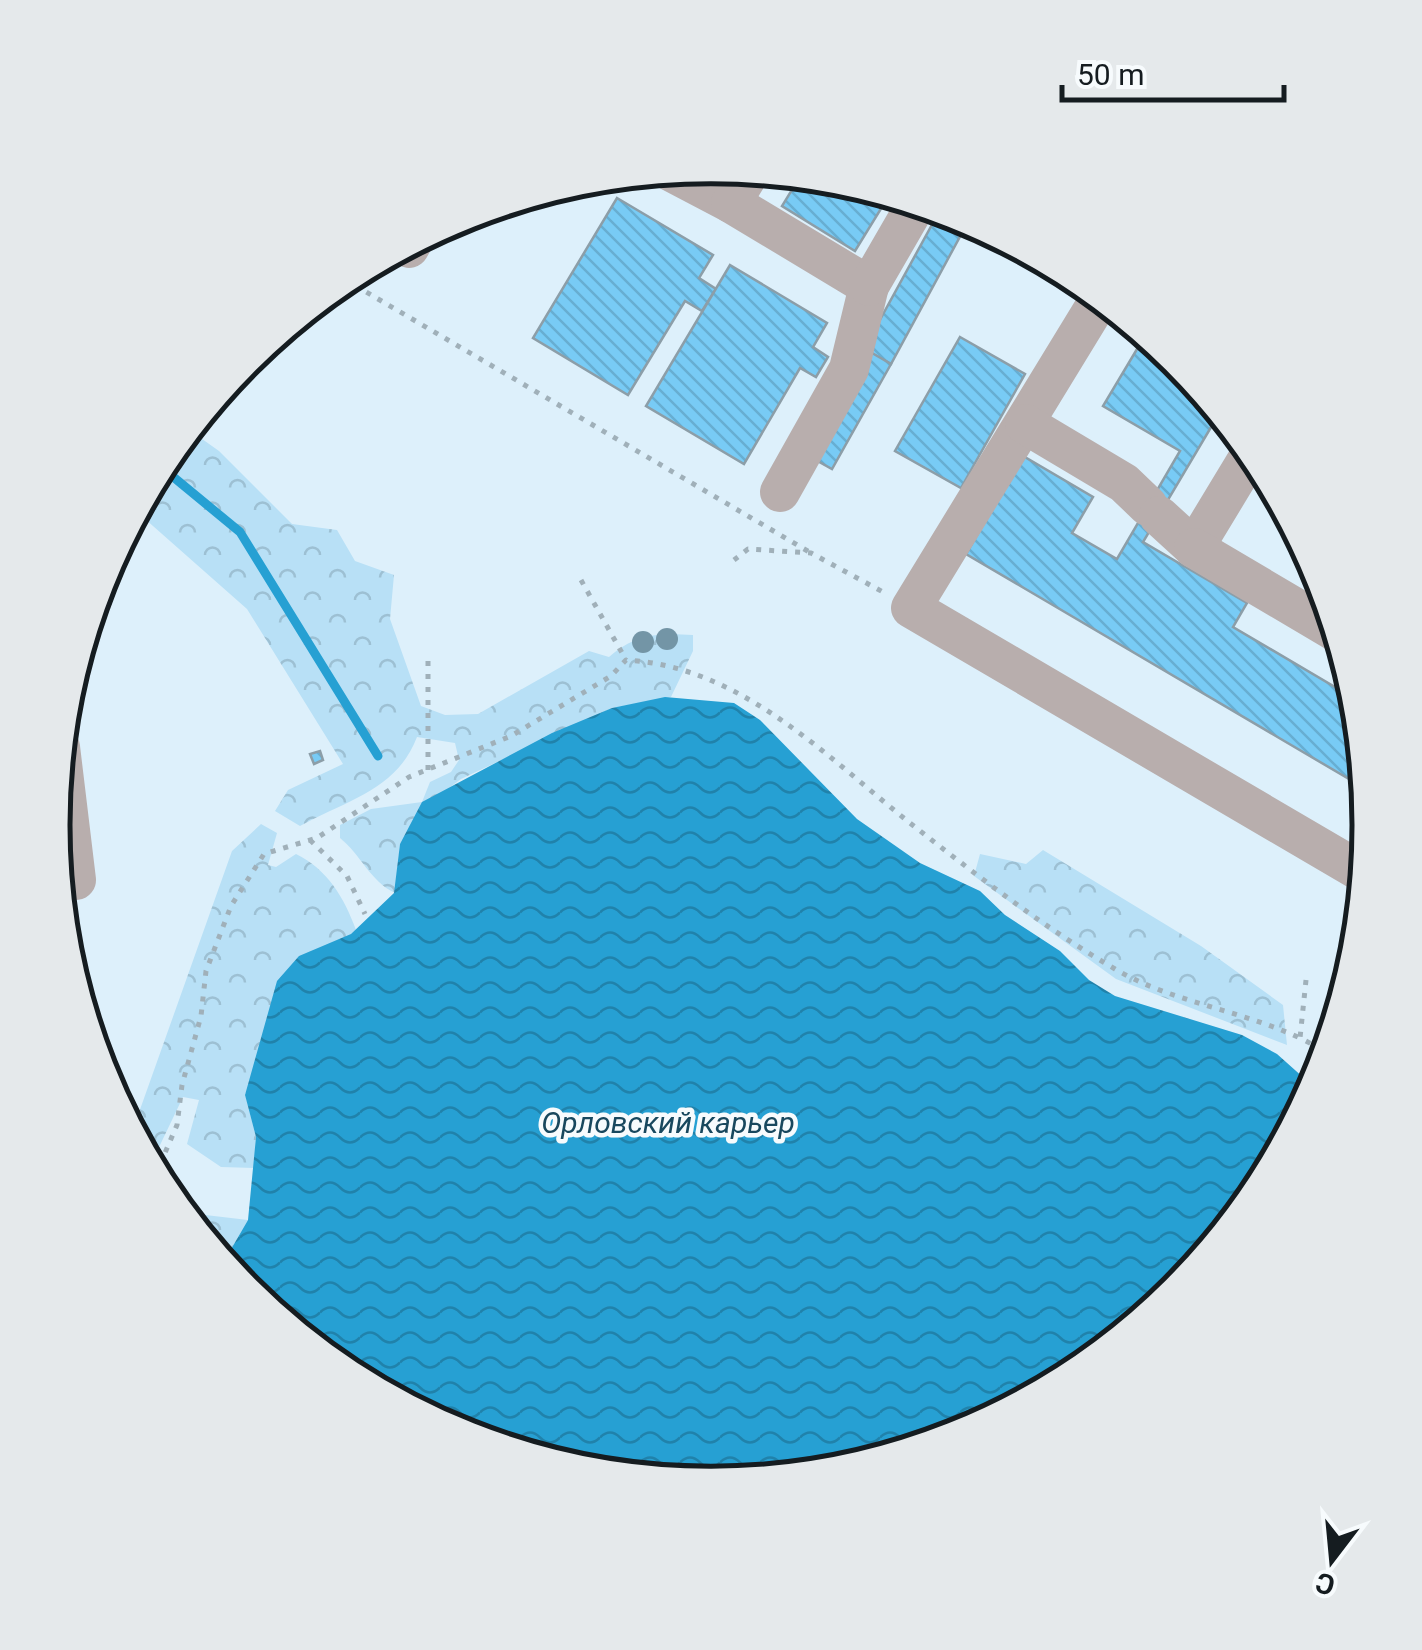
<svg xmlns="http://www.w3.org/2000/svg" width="1422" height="1650" font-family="Roboto,sans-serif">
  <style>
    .forest { fill: url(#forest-crowns) }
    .water { fill: url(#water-waves) }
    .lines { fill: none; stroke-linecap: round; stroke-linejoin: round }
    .stream { stroke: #26a0d3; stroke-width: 9 }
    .building { fill: url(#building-back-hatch); stroke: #8c9ea8; stroke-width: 2.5 }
    .path { stroke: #a0b0b9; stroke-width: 5; stroke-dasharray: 5 8; stroke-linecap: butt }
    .minor { stroke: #b8aead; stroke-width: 40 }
    .tree { fill: #7395a6 }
    .labels { text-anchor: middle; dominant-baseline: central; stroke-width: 9; stroke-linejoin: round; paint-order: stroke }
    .water-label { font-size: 30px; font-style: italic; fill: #19485e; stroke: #f7fbfd }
    .rim { fill: none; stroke: #151c20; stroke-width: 5 }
  </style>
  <defs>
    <pattern id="forest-crowns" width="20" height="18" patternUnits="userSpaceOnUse" patternTransform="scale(2.5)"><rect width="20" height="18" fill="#b8e0f6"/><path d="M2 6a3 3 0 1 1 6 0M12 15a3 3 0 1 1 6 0" fill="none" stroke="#9dc0d3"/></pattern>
    <pattern id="water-waves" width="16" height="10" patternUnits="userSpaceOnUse" patternTransform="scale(2.5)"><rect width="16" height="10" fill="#26a0d3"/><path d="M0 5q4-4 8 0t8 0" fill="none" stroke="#2082ab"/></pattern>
    <pattern id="building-back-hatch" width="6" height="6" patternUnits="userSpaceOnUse" patternTransform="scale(2.5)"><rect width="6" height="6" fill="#78cbf5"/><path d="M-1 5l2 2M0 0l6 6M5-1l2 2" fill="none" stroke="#67aed2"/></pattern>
  </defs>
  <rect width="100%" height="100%" fill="#ddf0fb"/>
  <g class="forest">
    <path d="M188 429 219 451 292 524 337 530 355 561 394 575 390 619 421 706 445 715 478 714 589 651 609 657C636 633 659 633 693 635V651L671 697 612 708 461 779 438 796 400 844 395 893C370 881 361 855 340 838V825L371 809 422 802 430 782 451 772 459 760 455 743 417 737C397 790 347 800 300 826L275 811 288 790 343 764 247 609 136 511 164 459Z"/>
    <path d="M261 824 277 833 268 865 276 867 296 854C327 869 344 897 356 930L245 1094 256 1137 254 1168 221 1167 187 1144 199 1100 183 1097 150 1166 132 1132 232 851Z"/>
    <path d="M1043 850 1201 946 1283 1005 1287 1045 1116 979 974 876 980 854 1026 864Z"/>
    <path d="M197 1214 248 1220 223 1263 183 1215Z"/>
  </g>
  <path class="water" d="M665 697 734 703 760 720 857 819 920 863 980 891 1005 915 1060 951 1089 980 1115 996 1242 1035 1277 1054 1314 1087C1295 1122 1279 1162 1257 1193 1208 1261 1146 1328 1075 1374 870 1505 615 1517 400 1402 334 1367 270 1321 223 1263L248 1220 256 1137 245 1095 277 981 299 956 351 934 394 893 400 844 422 802 552 733 612 708Z"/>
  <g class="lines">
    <path class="stream" d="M160 466 240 532 378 756"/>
  </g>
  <g class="building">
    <path d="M801 175 840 179 890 194 855 251 782 206Z"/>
    <path d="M617 198 713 255 699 278 716 289 702 311 685 301 628 395 533 338Z"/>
    <path d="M940 210 969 220 891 364 864 349Z"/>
    <path d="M730 265 827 323 813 347 828 357 816 377 800 368 744 464 646 406Z"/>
    <path d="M1146 334 1177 360 1220 412 1143 542 1247 603 1233 627 1357 700 1366 789 966 554 1023 456 1093 497 1072 533 1117 559 1180 451 1103 406Z"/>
    <path d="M960 337 1025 374 961 488 895 451Z"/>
    <path d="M872 353 891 364 832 469 814 459Z"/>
    <path d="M320 751 323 760 314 764 310 754Z"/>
  </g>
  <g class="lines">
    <g class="path">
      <path d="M344 279 811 553"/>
      <path d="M734 560 748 549 811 553 883 592"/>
      <path d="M581 580 626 660"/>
      <path d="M428 770V658"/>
      <path d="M310 840 347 876 365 914"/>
      <path d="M1306 980 1300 1038 1327 1052"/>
      <path d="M155 1176 177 1125 182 1085 201 1016 206 971 231 906 264 854 317 838 409 777 511 736 611 676 626 660C740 666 826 756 910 823 975 874 1043 927 1115 969 1171 1002 1240 1010 1300 1038"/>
    </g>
    <g class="minor">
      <path d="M670 171 731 203 751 170"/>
      <path d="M731 203 869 286 849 369 780 492"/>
      <path d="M409 248 413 241"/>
      <path d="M869 286 917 203"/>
      <path d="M1101 297 911 608 1365 874"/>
      <path d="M1025 424 1124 483 1148 506"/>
      <path d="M1159 516 1194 548 1252 452"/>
      <path d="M1194 548 1338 633"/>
      <path d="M60 747 76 880"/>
    </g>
  </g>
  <g class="tree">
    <circle cx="667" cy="639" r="11"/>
    <circle cx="643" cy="642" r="11"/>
  </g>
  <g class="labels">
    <g class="water-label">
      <text x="668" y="1122">Орловский карьер</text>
    </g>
  </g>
  <path d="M0 0H1422V1650H0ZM70 825a641 641 0 1 1 1282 0a641 641 0 1 1-1282 0Z" fill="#e5e9eb" fill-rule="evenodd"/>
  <path class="rim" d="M70 825a641 641 0 1 1 1282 0a641 641 0 1 1-1282 0Z"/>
  <g transform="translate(1332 1560) rotate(196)" stroke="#f7fbfd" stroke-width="8" paint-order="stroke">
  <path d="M0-8L18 38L0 25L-18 38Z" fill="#151c20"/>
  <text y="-15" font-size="28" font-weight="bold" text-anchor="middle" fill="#151c20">С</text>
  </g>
  <path d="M1062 85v15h222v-15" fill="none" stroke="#151c20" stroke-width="5"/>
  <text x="1077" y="85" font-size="30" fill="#151c20" stroke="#f7fbfd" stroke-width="8" paint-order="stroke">50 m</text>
</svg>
